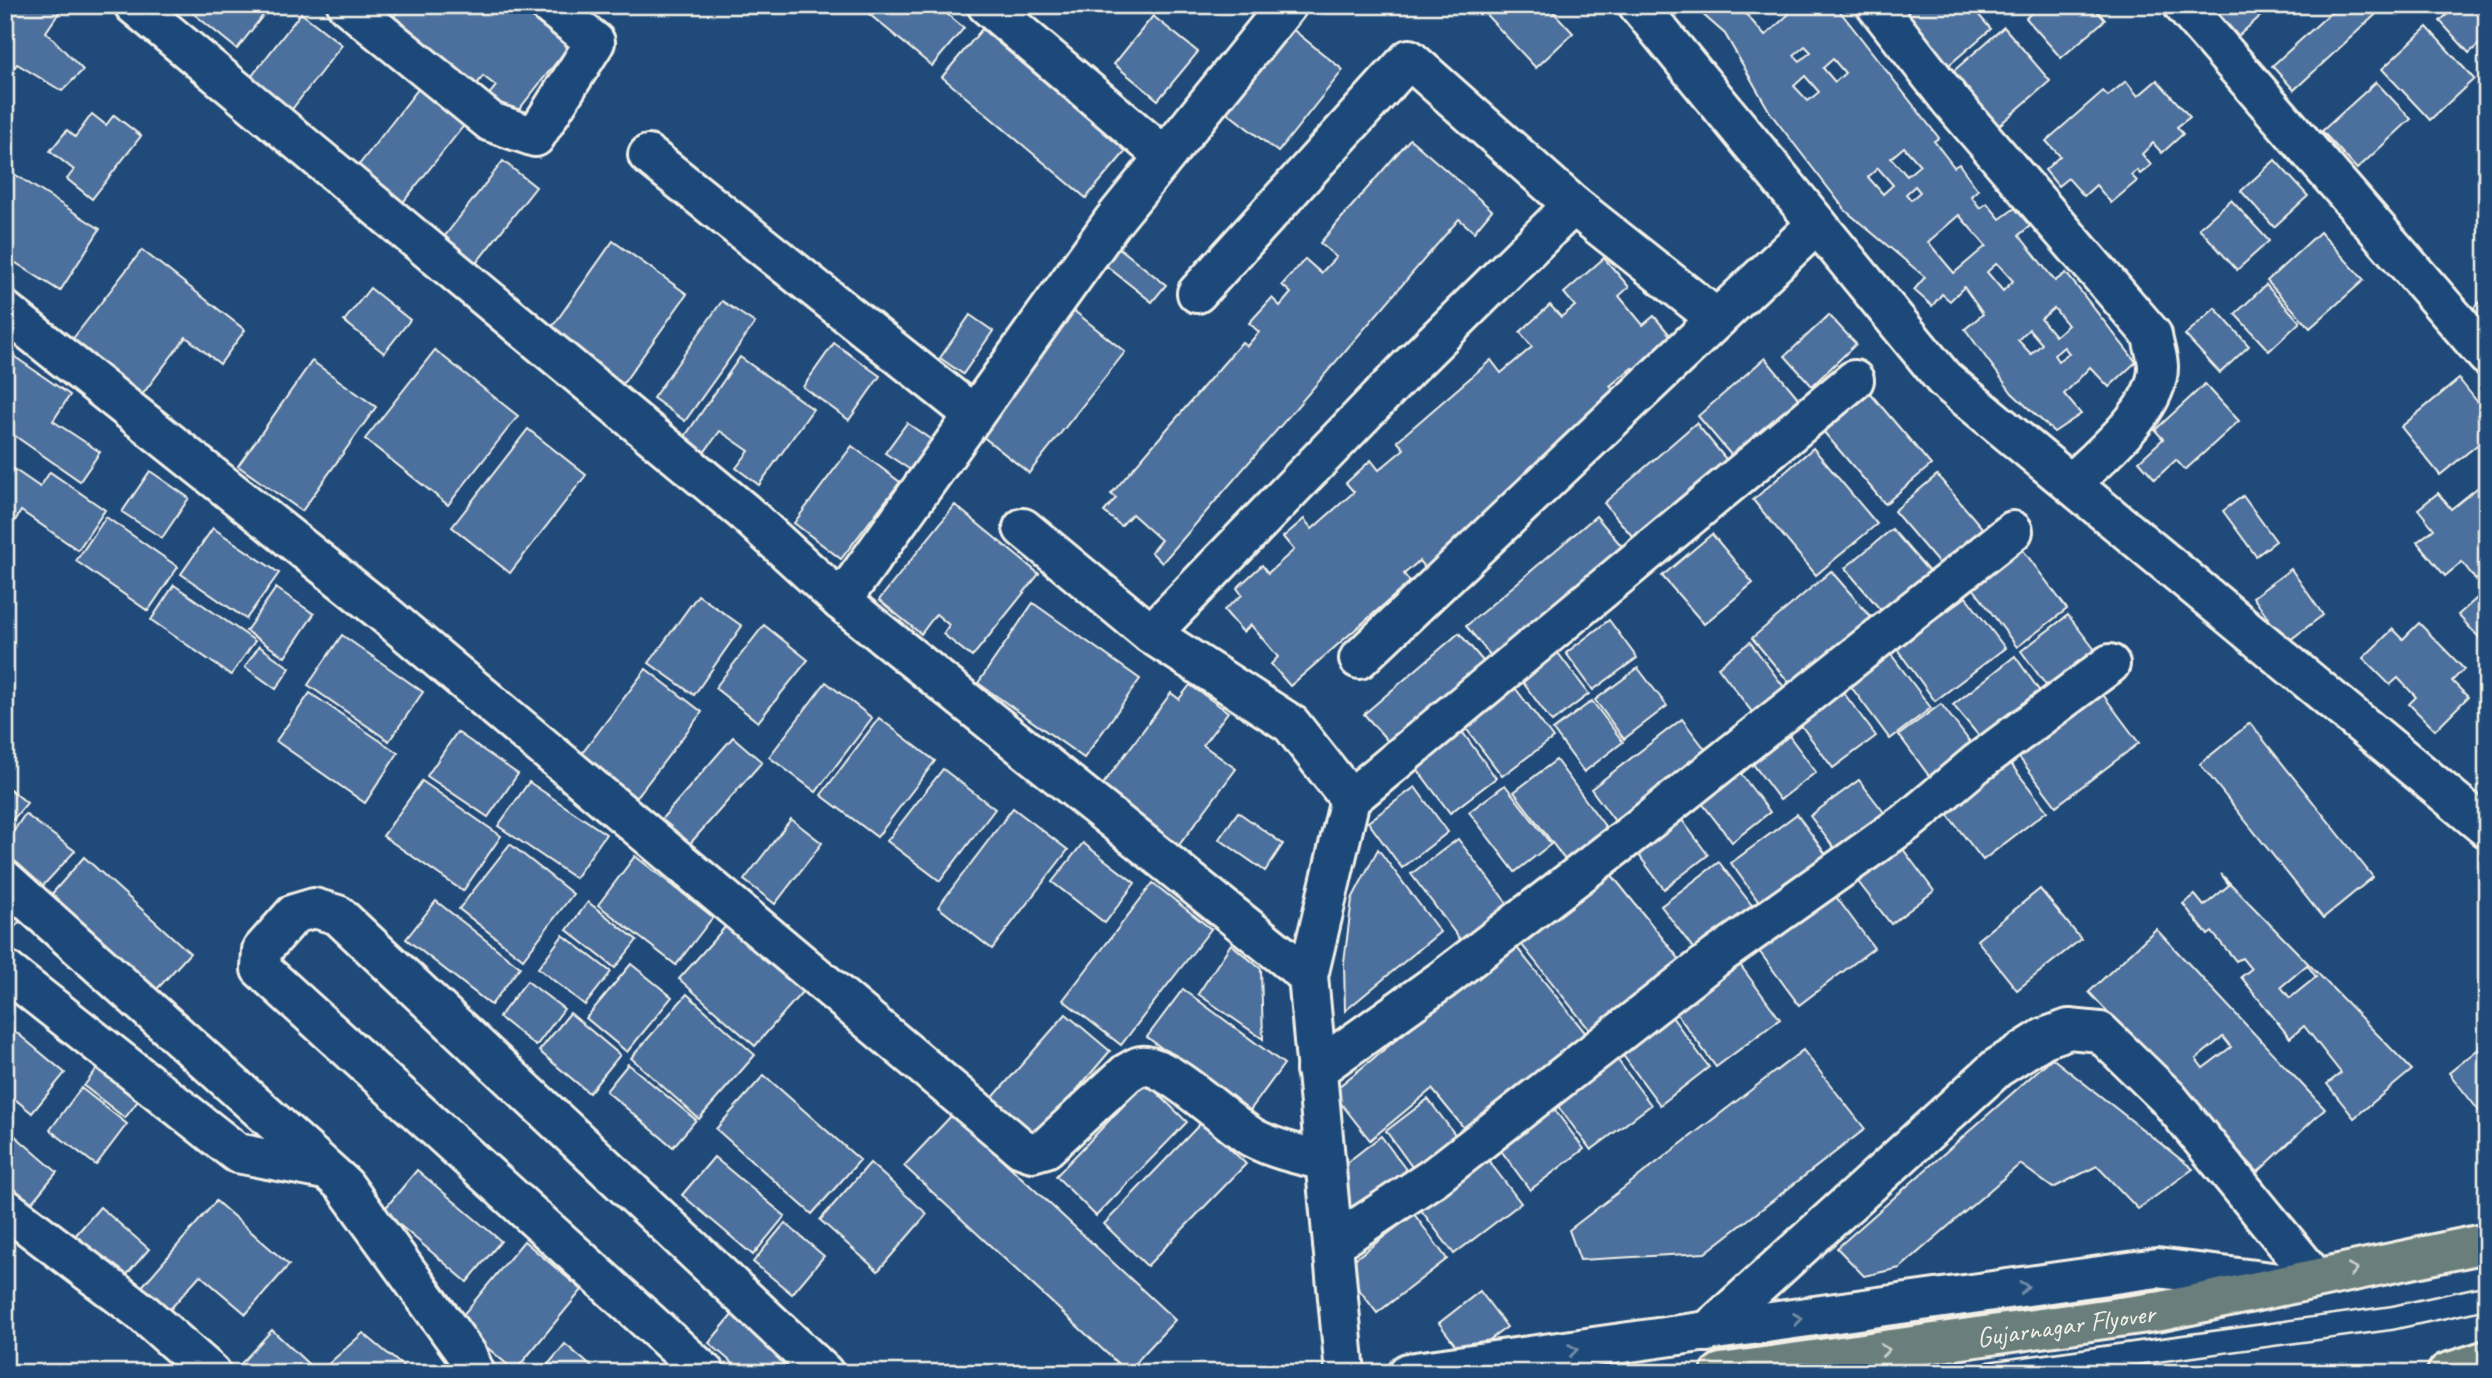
<svg xmlns="http://www.w3.org/2000/svg" width="2492" height="1378" font-family="Caveat,sans-serif">
  <style>
    .building { fill: #4b6f9e; stroke: #f4f1e8; stroke-width: 2; fill-rule: evenodd }
    .lines { fill: none; stroke-linecap: round; stroke-linejoin: round }
    .lane-casing { stroke: #f4f1e8; stroke-width: 26 }
    .street-casing { stroke: #f4f1e8; stroke-width: 44 }
    .secondary-casing { stroke: #f4f1e8; stroke-width: 44 }
    .primary-casing { stroke: #f4f1e8; stroke-width: 44 }
    .lane { stroke: #1f4a7a; stroke-width: 21 }
    .street { stroke: #1f4a7a; stroke-width: 38 }
    .secondary { stroke: #1f4a7a; stroke-width: 38 }
    .primary { stroke: #6b7f7c; stroke-width: 38 }
    .oneway { stroke: #cbcfc8 }
    .oneway2 { stroke: #748da6 }
    .labels { text-anchor: middle; dominant-baseline: central; stroke-width: 7; stroke-linejoin: round; paint-order: stroke }
    .street-label { font-size: 28px; fill: #f4f1e8; stroke: #1f4a7a }
  </style>
  <rect width="100%" height="100%" fill="#1f4a7a"/>
  <filter id="ink" filterUnits="userSpaceOnUse"><feTurbulence type="fractalNoise" baseFrequency=".0143" numOctaves="2"/><feDisplacementMap in="SourceGraphic" scale="14" xChannelSelector="R" yChannelSelector="G"/><feConvolveMatrix kernelMatrix="1 2 1 2 8 2 1 2 1" color-interpolation-filters="sRGB"/></filter>
  <g filter="url(#ink)">
    <g class="building">
      <path d="M5 5H64L46 32 83 70 62 91 17 64 5 78Z"/>
      <path d="M183 5H271L237 49Z"/>
      <path d="M399 5H538L577 36 513 117 487 97 496 86 483 76 475 87 391 20 401 7Z"/>
      <path d="M858 5H936L964 28 932 66Z"/>
      <path d="M1477 5H1547L1573 33 1536 68Z"/>
      <path d="M1692 5H1756L1746 14 1765 36 1789 14 1782 5H1835L1939 138 1934 141 1954 167 1959 164 1978 190 1971 196 1980 208 1987 203 2000 219 2015 208 2030 226 2019 235 2055 281 2066 273 2136 362 2109 387 2090 367 2064 394 2081 414 2054 432 2012 393 1965 329 1983 314 1964 287 1950 301 1942 294 1932 306 1914 290 1925 277 1846 211 1771 114 1725 34ZM1805 46 1811 52 1800 61 1794 55ZM1833 59 1845 73 1835 82 1823 68ZM1805 76 1819 92 1808 101 1794 86ZM1904 147 1920 165 1907 176 1891 158ZM1878 168 1893 185 1883 194 1868 177ZM1915 186 1920 192 1911 200 1906 194ZM1959 215 1986 246 1954 273 1928 242ZM1997 263 2013 281 2003 291 1987 272ZM2054 308 2068 325 2055 336 2041 319ZM2029 329 2042 344 2031 354 2018 340ZM2064 347 2069 353 2058 361 2054 355Z"/>
      <path d="M1915 5H1970L1991 29 1949 65 1905 14Z"/>
      <path d="M2040 5H2092L2105 20 2061 58 2026 18Z"/>
      <path d="M2211 5H2273L2238 36Z"/>
      <path d="M2339 5H2386L2294 90 2272 66Z"/>
      <path d="M2457 5H2487V37L2469 53 2440 21Z"/>
      <path d="M301 13 342 45 282 122 241 90Z"/>
      <path d="M1153 16 1198 52 1158 100 1114 64Z"/>
      <path d="M1286 24 1343 70 1278 152 1220 107Z"/>
      <path d="M2004 27 2050 81 1997 127 1950 74Z"/>
      <path d="M2427 27 2474 79 2430 120 2382 69Z"/>
      <path d="M982 29 1126 151 1086 198 942 77Z"/>
      <path d="M2157 80 2190 117 2177 127 2183 134 2162 153 2153 143 2142 154 2151 165 2140 174 2137 170 2131 175 2137 181 2111 203 2096 185 2084 196 2068 178 2058 186 2045 170 2060 156 2046 141 2103 91 2108 96 2126 81 2138 96Z"/>
      <path d="M2376 82 2411 119 2357 169 2322 131Z"/>
      <path d="M419 88 465 124 400 206 355 170Z"/>
      <path d="M92 114 106 125 114 115 141 136 92 199 67 179 74 170 50 151 67 130 75 137Z"/>
      <path d="M1410 139 1492 210 1474 232 1459 219 1162 563 1151 552 1161 540 1132 514 1121 526 1104 512 1116 498 1111 494 1242 342 1247 346 1259 332 1249 323 1272 298 1280 306 1291 293 1282 285 1305 259 1321 273 1336 257 1320 243Z"/>
      <path d="M2275 160 2308 196 2274 227 2241 191Z"/>
      <path d="M503 161 536 187 466 276 434 250Z"/>
      <path d="M5 168 100 229 60 291 5 256Z"/>
      <path d="M2231 200 2269 241 2237 270 2199 228Z"/>
      <path d="M2320 232 2364 280 2310 328 2267 281Z"/>
      <path d="M1108 239 1166 285 1152 302 1095 257Z"/>
      <path d="M613 241 687 294 617 392 543 340Z"/>
      <path d="M142 250 245 330 220 364 186 337 138 400 68 345Z"/>
      <path d="M1604 258 1629 287 1619 296 1643 325 1654 316 1681 348 1643 381 1632 368 1610 386 1621 400 1426 569 1419 561 1404 574 1410 582 1290 686 1271 664 1278 657 1251 625 1243 632 1224 610 1242 595 1237 588 1262 565 1268 573 1294 550 1283 537 1304 519 1312 529 1354 492 1346 483 1371 460 1379 470 1404 449 1397 441 1491 360 1501 373 1532 347 1520 332 1550 305 1561 317 1575 306 1564 293Z"/>
      <path d="M2266 285 2300 322 2269 351 2235 314Z"/>
      <path d="M370 288 410 320 384 353 344 321Z"/>
      <path d="M2487 296V328L2471 310Z"/>
      <path d="M722 301 755 323 685 421 653 398Z"/>
      <path d="M2215 308 2249 346 2220 373 2185 335Z"/>
      <path d="M1073 310 1125 352 1029 473 982 436 1007 404 995 394 1039 354Z"/>
      <path d="M970 315 993 331 963 374 940 358Z"/>
      <path d="M1829 315 1856 344 1812 386 1785 356Z"/>
      <path d="M834 343 880 376 849 420 803 387Z"/>
      <path d="M5 350 70 395 53 421 100 452 80 481 5 429Z"/>
      <path d="M435 350 518 416 448 505 365 439Z"/>
      <path d="M740 357 813 409 759 485 736 468 749 451 720 431 703 454 683 439Z"/>
      <path d="M1765 358 1804 405 1737 462 1698 416Z"/>
      <path d="M312 361 376 407 302 511 238 466Z"/>
      <path d="M2459 379 2487 414V437L2440 475 2401 427Z"/>
      <path d="M2205 384 2239 421 2185 470 2176 460 2155 479 2139 461 2163 439 2155 430Z"/>
      <path d="M1869 392 1931 465 1885 504 1823 431Z"/>
      <path d="M907 423 933 441 912 471 885 453Z"/>
      <path d="M1696 423 1730 464 1638 543 1604 503Z"/>
      <path d="M528 429 586 475 510 573 452 527Z"/>
      <path d="M852 446 900 482 841 559 794 523Z"/>
      <path d="M1813 448 1877 524 1816 575 1753 500Z"/>
      <path d="M5 463 40 487 50 472 105 510 78 550 21 511 13 524 5 519Z"/>
      <path d="M150 471 189 498 162 538 122 512Z"/>
      <path d="M1937 475 1983 529 1940 565 1894 511Z"/>
      <path d="M2487 480V572L2476 580 2462 562 2445 576 2417 542 2434 529 2418 509 2438 493 2451 509Z"/>
      <path d="M2243 496 2276 541 2256 556 2223 511Z"/>
      <path d="M955 505 1039 574 972 657 943 634 949 625 936 614 921 634 879 600Z"/>
      <path d="M1596 516 1626 551 1496 662 1466 626Z"/>
      <path d="M106 517 178 567 148 611 76 561Z"/>
      <path d="M213 528 279 573 246 619 181 574Z"/>
      <path d="M1892 529 1931 574 1884 614 1845 568Z"/>
      <path d="M1712 534 1753 583 1704 624 1662 576Z"/>
      <path d="M2020 546 2067 609 2017 647 1970 584Z"/>
      <path d="M2291 569 2323 615 2286 643 2253 597Z"/>
      <path d="M1831 571 1876 623 1796 691 1752 638Z"/>
      <path d="M174 585 255 641 231 675 151 620Z"/>
      <path d="M276 588 314 614 285 657 246 631Z"/>
      <path d="M2487 589V646L2458 615Z"/>
      <path d="M698 595 742 626 694 695 649 663Z"/>
      <path d="M1966 597 2005 648 1935 701 1897 649Z"/>
      <path d="M1033 603 1140 679 1084 758 978 683Z"/>
      <path d="M2068 615 2099 655 2051 692 2021 651Z"/>
      <path d="M1609 620 1637 658 1593 690 1566 653Z"/>
      <path d="M2419 623 2464 669 2452 681 2468 697 2435 730 2409 704 2416 697 2398 678 2390 685 2363 658 2393 629 2403 639Z"/>
      <path d="M764 625 808 660 758 722 715 688Z"/>
      <path d="M1459 633 1489 668 1394 748 1364 714Z"/>
      <path d="M342 635 423 692 389 741 308 685Z"/>
      <path d="M1750 642 1790 695 1758 720 1718 667Z"/>
      <path d="M259 646 290 668 276 689 245 667Z"/>
      <path d="M1555 649 1589 694 1552 722 1519 677Z"/>
      <path d="M1890 653 1931 708 1890 739 1849 684Z"/>
      <path d="M2015 656 2043 696 1984 742 1953 705Z"/>
      <path d="M1638 668 1667 706 1624 739 1595 700Z"/>
      <path d="M646 669 702 712 636 798 580 756Z"/>
      <path d="M826 682 872 718 816 792 769 757Z"/>
      <path d="M1837 684 1876 736 1833 768 1794 716Z"/>
      <path d="M1190 685 1228 712 1203 745 1236 769 1176 849 1098 791 1171 693 1179 699Z"/>
      <path d="M1513 685 1553 738 1502 776 1462 723Z"/>
      <path d="M2101 692 2139 743 2056 806 2018 756Z"/>
      <path d="M310 693 398 753 365 803 276 741Z"/>
      <path d="M1592 701 1623 742 1584 772 1553 730Z"/>
      <path d="M1941 704 1977 751 1935 784 1899 735Z"/>
      <path d="M879 718 935 761 877 837 821 795Z"/>
      <path d="M1682 719 1715 762 1623 832 1591 789Z"/>
      <path d="M2250 723 2373 877 2323 918 2200 764Z"/>
      <path d="M1781 725 1816 772 1780 800 1744 752Z"/>
      <path d="M1458 726 1496 778 1450 813 1411 761Z"/>
      <path d="M457 732 518 774 488 817 427 776Z"/>
      <path d="M733 737 762 762 687 847 659 822Z"/>
      <path d="M2007 759 2047 811 1983 860 1943 809Z"/>
      <path d="M1556 760 1616 841 1575 873 1514 792Z"/>
      <path d="M1734 765 1770 812 1732 842 1695 794Z"/>
      <path d="M943 769 995 809 940 881 887 841Z"/>
      <path d="M1859 780 1892 823 1843 860 1810 816Z"/>
      <path d="M422 781 501 836 463 891 383 836Z"/>
      <path d="M529 782 606 834 575 878 498 826Z"/>
      <path d="M5 785 27 803 5 829Z"/>
      <path d="M1505 785 1551 844 1515 872 1469 812Z"/>
      <path d="M1415 787 1448 832 1402 868 1368 822Z"/>
      <path d="M1013 808 1068 850 992 949 938 907Z"/>
      <path d="M1238 812 1283 844 1265 871 1219 839Z"/>
      <path d="M25 814 75 851 39 890 5 860V844Z"/>
      <path d="M1797 814 1834 866 1768 915 1731 863Z"/>
      <path d="M791 819 822 843 775 904 744 880Z"/>
      <path d="M1682 820 1708 855 1664 889 1638 854Z"/>
      <path d="M1458 839 1516 915 1468 950 1411 874Z"/>
      <path d="M1897 841 1934 891 1891 924 1852 874Z"/>
      <path d="M1083 843 1135 883 1105 923 1052 882Z"/>
      <path d="M510 844 573 894 523 959 459 909Z"/>
      <path d="M1378 849 1440 932 1345 1011 1344 962 1352 899Z"/>
      <path d="M635 856 713 917 676 965 598 905Z"/>
      <path d="M84 857 190 953 148 999 43 904Z"/>
      <path d="M1719 862 1757 912 1699 956 1661 906Z"/>
      <path d="M1611 874 1689 971 1600 1043 1522 945Z"/>
      <path d="M2221 874 2412 1070 2354 1118 2327 1084 2341 1073 2304 1026 2290 1038 2241 977 2251 969 2242 958 2236 961 2212 932 2208 935 2183 904 2195 895 2204 906 2229 885ZM2307 965 2316 977 2290 998 2281 987Z"/>
      <path d="M1153 883 1211 929 1121 1045 1063 1000Z"/>
      <path d="M2040 889 2081 939 2017 990 1977 940Z"/>
      <path d="M5 891 28 912 5 938Z"/>
      <path d="M1834 894 1874 948 1799 1005 1759 951Z"/>
      <path d="M436 901 520 967 491 1005 406 939Z"/>
      <path d="M588 902 637 940 615 968 567 930Z"/>
      <path d="M726 926 802 992 755 1046 679 979Z"/>
      <path d="M2156 929 2325 1109 2258 1172 2089 992ZM2223 1037 2231 1047 2203 1068 2196 1059Z"/>
      <path d="M563 935 611 972 585 1005 538 968Z"/>
      <path d="M1231 944 1261 969 1263 1039 1198 994Z"/>
      <path d="M1514 944 1592 1041 1472 1138 1432 1089 1370 1140 1332 1092Z"/>
      <path d="M1735 958 1780 1019 1716 1067 1671 1006Z"/>
      <path d="M631 964 672 997 627 1052 586 1018Z"/>
      <path d="M527 981 564 1009 536 1046 499 1017Z"/>
      <path d="M1183 989 1284 1064 1248 1113 1147 1037Z"/>
      <path d="M687 994 755 1055 699 1119 631 1058Z"/>
      <path d="M570 1013 620 1055 589 1093 539 1051Z"/>
      <path d="M1066 1014 1110 1051 1034 1140 989 1102Z"/>
      <path d="M1672 1017 1709 1067 1660 1105 1622 1054Z"/>
      <path d="M5 1023 65 1073 32 1113 5 1091Z"/>
      <path d="M2487 1042V1121L2449 1073Z"/>
      <path d="M1803 1050 1865 1129 1705 1253 1580 1260 1569 1230Z"/>
      <path d="M108 1054 149 1086 125 1118 84 1086Z"/>
      <path d="M1614 1055 1651 1105 1591 1150 1554 1101Z"/>
      <path d="M2052 1058 2193 1169 2138 1209 2097 1166 2053 1188 2020 1164 1900 1268 1864 1276 1837 1248Z"/>
      <path d="M628 1064 696 1120 673 1147 606 1091Z"/>
      <path d="M764 1075 860 1160 812 1214 716 1129Z"/>
      <path d="M1146 1082 1187 1122 1096 1216 1056 1176Z"/>
      <path d="M81 1088 127 1124 96 1165 50 1130Z"/>
      <path d="M1428 1099 1463 1145 1420 1178 1386 1131Z"/>
      <path d="M1551 1105 1584 1149 1530 1190 1497 1145Z"/>
      <path d="M953 1114 1175 1320 1127 1372 904 1166Z"/>
      <path d="M1202 1122 1246 1164 1147 1266 1104 1224Z"/>
      <path d="M6 1128 57 1172 22 1214 5 1200Z"/>
      <path d="M1381 1136 1413 1179 1354 1223 1331 1175Z"/>
      <path d="M1485 1156 1521 1203 1454 1254 1418 1206Z"/>
      <path d="M714 1157 785 1216 753 1255 682 1195Z"/>
      <path d="M870 1163 927 1214 878 1271 820 1220Z"/>
      <path d="M417 1170 501 1241 467 1282 383 1211Z"/>
      <path d="M216 1201 289 1265 246 1314 200 1275 166 1314 139 1290Z"/>
      <path d="M100 1207 149 1249 117 1286 68 1244Z"/>
      <path d="M1414 1214 1447 1259 1377 1313 1343 1268Z"/>
      <path d="M785 1223 824 1256 792 1294 753 1262Z"/>
      <path d="M524 1241 582 1290 515 1371 457 1322Z"/>
      <path d="M1480 1291 1507 1327 1465 1358 1439 1323Z"/>
      <path d="M737 1309 813 1373H744L709 1343Z"/>
      <path d="M272 1330 318 1373H238L235 1370Z"/>
      <path d="M363 1333 411 1373H329L324 1368Z"/>
      <path d="M565 1344 599 1373H541Z"/>
    </g>
    <g class="lines">
      <g class="lane-casing">
        <path id="lane" d="M1993 1373 2392 1318 2487 1297"/>
      </g>
      <g class="street-casing">
        <g id="street">
          <path d="M134 5 743 511 841 601 1308 976"/>
          <path d="M347 5 491 122 535 137 595 42 549 5"/>
          <path d="M987 5 1164 156"/>
          <path d="M1638 5 1944 379 2487 828"/>
          <path d="M1876 5 1950 100 2152 335C2153 345 2158 357 2158 367 2158 410 2099 456 2071 484"/>
          <path d="M2183 5 2487 356"/>
          <path d="M648 155 974 415"/>
          <path d="M1197 293 1409 59 1573 205 1717 319"/>
          <path d="M5 311 381 611 1021 1148 1032 1152 1046 1148 1127 1073C1131 1071 1137 1066 1141 1066 1166 1062 1229 1124 1253 1138 1276 1150 1301 1155 1325 1161"/>
          <path d="M1023 528 1151 634 1291 724 1350 799"/>
          <path d="M841 601 1113 221 1287 5"/>
          <path d="M1151 634 1408 368 1573 205"/>
          <path d="M1359 659 1817 224"/>
          <path d="M5 880 344 1185 467 1355 475 1373"/>
          <path d="M5 970 237 1153 325 1170"/>
          <path d="M1316 1070 1442 980 1628 837 2013 531"/>
          <path d="M5 1208 143 1313 211 1373"/>
          <path d="M1333 1244 1434 1177 1716 957 1912 818 1976 764 2110 664"/>
          <path d="M1707 1332 1997 1068 2044 1038 2069 1029 2100 1032 2168 1098 2315 1278"/>
          <path d="M705 1373 261 969 262 950 294 914 314 908 338 915 824 1373"/>
          <path d="M1345 1373 1308 976 1350 799 1854 380"/>
        </g>
      </g>
      <g class="secondary-casing">
        <path id="secondary" d="M1408 1373 2157 1268 2280 1283"/>
      </g>
      <g class="primary-casing">
        <g id="primary">
          <path id="s1" d="M1721 1373 2162 1311 2487 1243"/>
          <path d="M2447 1373 2487 1360"/>
        </g>
      </g>
      <use href="#lane" class="lane"/>
      <use href="#street" class="street"/>
      <use href="#secondary" class="secondary"/>
      <use href="#primary" class="primary"/>
    </g>
    <defs><path id="oneway-chevron" d="M-2-3.5L2.5 0L-2 3.5" fill="none" stroke-width="1.6" stroke-linecap="round" stroke-linejoin="round" transform="scale(1.75)"/></defs>
    <g class="oneway">
      <use href="#oneway-chevron" transform="translate(2353 1270) rotate(-11)"/>
      <use href="#oneway-chevron" transform="translate(1885 1350) rotate(-8)"/>
    </g>
    <g class="oneway2">
      <use href="#oneway-chevron" transform="translate(2024 1287) rotate(-8)"/>
      <use href="#oneway-chevron" transform="translate(1798 1319) rotate(-8)"/>
      <use href="#oneway-chevron" transform="translate(1573 1350) rotate(-8)"/>
    </g>
  </g>
  <g class="labels">
    <g class="street-label">
      <text stroke="none"><textPath href="#s1" startOffset="348">Gujarnagar Flyover</textPath></text>
    </g>
  </g>
  <rect width="2492" height="1378" fill="none" stroke="#1f4a7a" stroke-width="28"/>
  <rect x="14" y="14" width="2464" height="1350" fill="none" stroke="#f4f1e8" stroke-width="2.5" filter="url(#ink)"/>
</svg>
